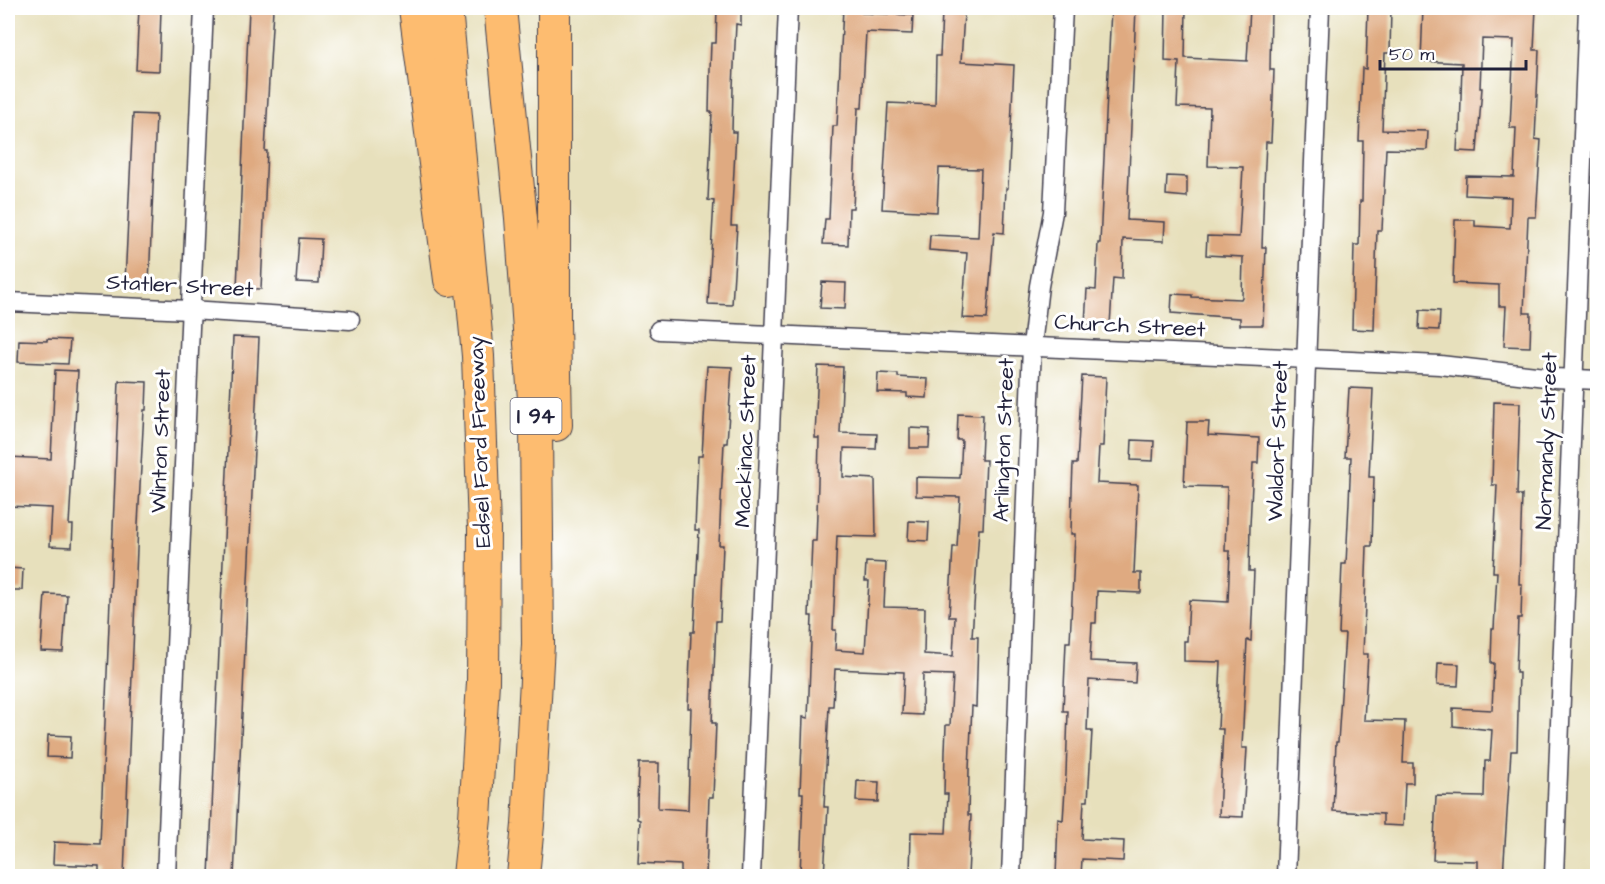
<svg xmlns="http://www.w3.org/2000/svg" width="1605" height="884" font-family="'Architects Daughter',sans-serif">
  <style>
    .building { fill: #dfaa81 }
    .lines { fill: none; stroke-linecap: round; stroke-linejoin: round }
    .street-casing { stroke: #403e4e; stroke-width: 21 }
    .highway-casing { stroke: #403e4e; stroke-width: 34 }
    .street { stroke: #fff; stroke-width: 18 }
    .highway { stroke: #fdbc70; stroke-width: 32 }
    .labels { text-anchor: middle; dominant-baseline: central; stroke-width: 6; stroke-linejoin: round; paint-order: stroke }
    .shield { fill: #fff; stroke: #646476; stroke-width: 1.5 }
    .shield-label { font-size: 21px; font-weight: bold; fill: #22223b }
    .street-label { font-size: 22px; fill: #22223b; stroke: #fff }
  </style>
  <rect width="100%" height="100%" fill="#fff"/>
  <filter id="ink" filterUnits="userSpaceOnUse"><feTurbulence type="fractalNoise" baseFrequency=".0167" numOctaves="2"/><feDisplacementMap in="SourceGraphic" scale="12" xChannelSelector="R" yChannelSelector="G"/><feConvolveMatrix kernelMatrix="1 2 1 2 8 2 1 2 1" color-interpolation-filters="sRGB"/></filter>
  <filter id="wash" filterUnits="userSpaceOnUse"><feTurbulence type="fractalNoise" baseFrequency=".008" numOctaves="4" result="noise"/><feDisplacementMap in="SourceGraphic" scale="24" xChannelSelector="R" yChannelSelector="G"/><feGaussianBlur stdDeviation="1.35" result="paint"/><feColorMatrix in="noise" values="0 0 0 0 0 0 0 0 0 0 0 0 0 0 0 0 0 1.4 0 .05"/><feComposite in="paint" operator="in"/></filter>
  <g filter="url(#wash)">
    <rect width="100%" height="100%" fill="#e7e0bc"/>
    <g id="blocks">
      <g class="building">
        <path d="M139 8 161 9 159 71 136 70Z"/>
        <path d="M249 8 273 9 265 151H267L261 289 237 288Z"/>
        <path d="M717 8H741V25L736 24 733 87 732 132H736L731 226H737L732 305 708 304 714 201 708 200 712 112H709L710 69 711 43H716Z"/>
        <path d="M843 8H862V13L913 15 912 34 866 32 862 108H858L853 208H849L848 245 823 244 825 219H829L833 126H837Z"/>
        <path d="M1111 8H1136L1127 220 1165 222 1164 241 1123 239 1122 279 1113 278 1110 325 1085 324 1087 289 1096 290 1098 243H1100Z"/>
        <path d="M1166 8H1186L1185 58 1247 61 1250 8H1271L1270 70H1274L1273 98 1271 142H1266L1264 186 1262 247H1266L1263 325H1240V318L1171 313 1172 294 1192 295V297L1241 299 1242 297 1243 257 1206 255 1207 236 1239 237 1243 167 1208 166 1210 108 1177 107 1179 62 1165 61Z"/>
        <path d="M1368 8H1391L1390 53H1385L1382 130 1428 131 1427 150 1386 149 1382 230H1377L1374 330 1352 329 1354 245H1359L1360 201H1362L1363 141H1359L1362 68 1366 69Z"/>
        <path d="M1423 8H1536L1534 50H1539L1535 139 1541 140 1536 217H1528L1524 313H1531L1530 347 1504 346 1506 306H1499V285L1453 283 1455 220H1475V226L1510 228 1511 197 1465 195 1466 176 1514 177 1516 128H1510L1514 40 1482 39 1480 88H1482L1477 152 1457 151 1458 132H1460L1462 63 1421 61Z"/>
        <path d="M942 12 964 13 961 62 1014 65 1008 188H1006L1004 233 994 232 987 319 962 318 967 253 929 250 930 235 978 237 981 169 939 168 937 212 882 209 888 103 935 105 936 56H940Z"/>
        <path d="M133 114 156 115 149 284 125 282Z"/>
        <path d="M1167 176 1187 177V197L1166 195Z"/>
        <path d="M299 238 321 239 319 283 296 282Z"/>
        <path d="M822 282 846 283 845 309 820 308Z"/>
        <path d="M1420 310 1440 311 1439 330 1419 329Z"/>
        <path d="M233 337 259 338 241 737 234 876H209Z"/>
        <path d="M47 339 70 340 68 364 18 362 19 340 47 341Z"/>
        <path d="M707 366 732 367 727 443H724L721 500 719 545H723L720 621H716L712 723H716L713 797H709L706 876H681V865L638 863 640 820 637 819V800L639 763H659L658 808 688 810 691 708H688L691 632H694L699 530H695L698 456H702Z"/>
        <path d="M818 366 843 367 840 433 877 434 876 449 844 448 843 477 875 479 876 537 837 536 833 630H836L835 650 865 652 869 581H865L866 562 886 563 884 607 925 608 924 654 953 656 955 617H949L953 547H957L960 497 916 496V477L960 478 962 440H957L958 414 983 415 981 460H986L983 529H979L972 637H978L976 707 972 706 969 769 968 815H971L968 876H910L911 832 946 833 948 794H944L945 751 946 725H950L953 675 923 674 922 715 902 714 904 672 835 669 833 706H829L824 807H828L824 876H800L803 793H800L803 717 808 718 812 616H809L812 541H816L818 483 819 438H815Z"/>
        <path d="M55 370 78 371 69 525H73L72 547 50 546 52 508 8 506 9 457 51 459Z"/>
        <path d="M878 373 898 374V377L928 379 927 398 907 397V393L877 392Z"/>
        <path d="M1082 376 1106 377 1103 446H1099L1097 483 1138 485 1134 573H1141V593L1097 591 1096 623H1092L1090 661 1136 663 1135 683 1089 680 1087 731H1092L1088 801H1084L1082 839 1124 841 1123 861 1082 859 1081 876H1056L1058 819 1063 820 1066 774 1068 711H1063L1066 642H1070L1075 534H1071L1072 490 1073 464H1077Z"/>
        <path d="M119 381 147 382 146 410H144L138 524 124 876H99V866L53 864 54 842 100 844Z"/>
        <path d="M1349 388 1373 389 1369 477H1374L1372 546H1367L1365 605 1363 654H1368L1364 720 1405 721 1403 763H1413V783H1405L1403 826 1383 825V814L1333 811 1336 742H1338L1345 634H1339L1342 564H1346L1349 502 1351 457H1345Z"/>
        <path d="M1494 402 1520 403 1517 495H1522L1519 584H1522L1521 618H1518L1516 673H1519L1517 751H1511L1503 876H1478V861L1433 860 1436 796 1484 797 1485 761H1490L1492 730 1453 726V708L1492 710 1494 663H1491L1492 629H1494L1497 572H1493L1497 485H1492Z"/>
        <path d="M1187 422H1209L1208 435 1259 438 1258 463H1253L1250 526 1249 571H1254L1251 641 1247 640 1242 748H1247L1243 817 1219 816 1223 729H1218L1221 662 1184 661V641H1187L1189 600 1228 602 1230 551H1225L1227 487 1184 486Z"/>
        <path d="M910 428 930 429 929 448H910Z"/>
        <path d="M1132 440 1154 441 1153 461 1131 460Z"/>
        <path d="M909 521 929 522 928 541 908 540Z"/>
        <path d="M8 568 23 569 22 590H8Z"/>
        <path d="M45 594 67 595 63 652 41 651Z"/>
        <path d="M1438 663 1459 664 1458 686 1437 685Z"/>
        <path d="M48 735 71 736 70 758 47 757Z"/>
        <path d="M857 781 879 782 878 802 856 801Z"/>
      </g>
    </g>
  </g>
  <g filter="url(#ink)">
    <use href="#blocks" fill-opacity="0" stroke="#403e4e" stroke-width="1.5"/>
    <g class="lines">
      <g class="street-casing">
        <g id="street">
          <path d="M8 302 190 310 350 320"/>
          <path d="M659 330 1440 365 1554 378 1598 380"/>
          <path d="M166 876 204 8"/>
          <path d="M751 876 788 8"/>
          <path d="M1011 876 1032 346 1039 286 1053 212 1063 8"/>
          <path d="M1286 876 1320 8"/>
          <path d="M1554 876 1588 8"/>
        </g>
      </g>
      <g class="highway-casing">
        <g id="highway">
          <path d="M415 8 450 280"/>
          <path d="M446 8 478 356 484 529 483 682 475 818 469 876"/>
          <path d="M500 8 521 218 536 427 538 644 528 825 523 876"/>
          <path d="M554 8V321L556 425"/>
        </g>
      </g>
      <use href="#street" class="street"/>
      <use href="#highway" class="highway"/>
    </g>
  </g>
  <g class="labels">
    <rect class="shield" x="510.5" y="398" width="51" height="36" rx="4.5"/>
    <g class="shield-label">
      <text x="536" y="416">I 94</text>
    </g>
    <g class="street-label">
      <text transform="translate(180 286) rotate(3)">Statler Street</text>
      <text transform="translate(1130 326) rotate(3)">Church Street</text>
      <text transform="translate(1004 440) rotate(-88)">Arlington Street</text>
      <text transform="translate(161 441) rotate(-88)">Winton Street</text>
      <text transform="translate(746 441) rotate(-88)">Mackinac Street</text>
      <text transform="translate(1278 441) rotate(-88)">Waldorf Street</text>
      <text transform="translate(1547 441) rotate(-88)">Normandy Street</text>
      <text transform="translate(480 442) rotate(-92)">Edsel Ford Freeway</text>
    </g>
  </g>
  <rect width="1605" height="884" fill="none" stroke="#fff" stroke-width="30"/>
  <path d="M1380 60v9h146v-9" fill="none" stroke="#22223b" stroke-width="3"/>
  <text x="1389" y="60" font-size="18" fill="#22223b" stroke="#ffffff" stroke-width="4.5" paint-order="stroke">50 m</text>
</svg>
